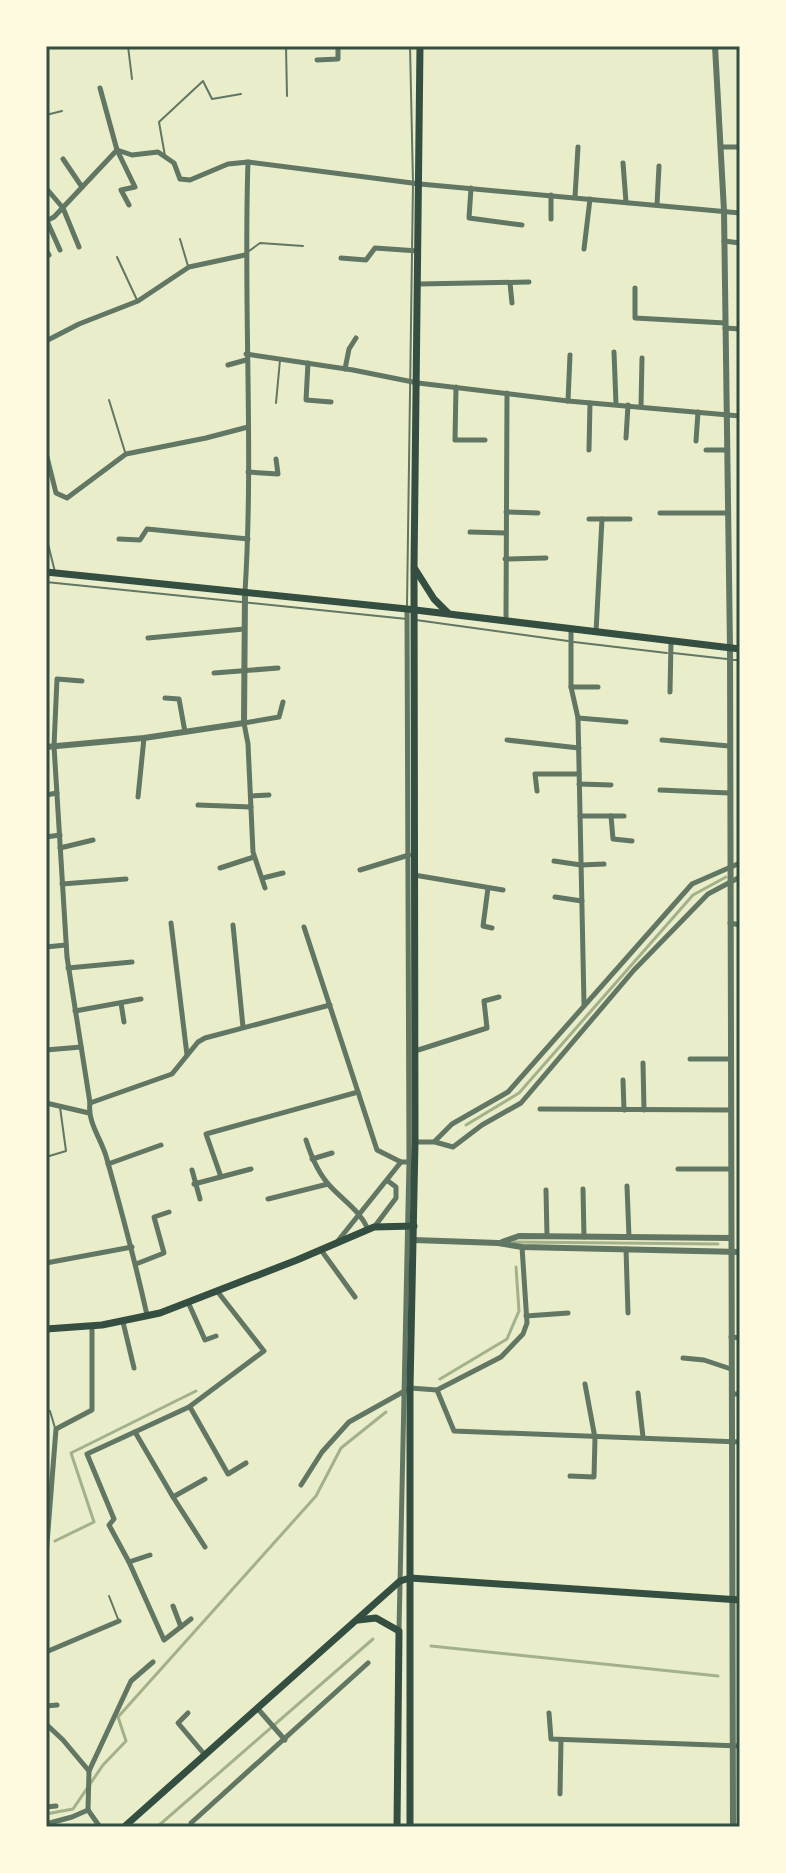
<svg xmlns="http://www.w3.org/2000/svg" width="786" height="1873" font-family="Cabin,sans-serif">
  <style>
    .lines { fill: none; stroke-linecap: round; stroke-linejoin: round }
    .stream { stroke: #a3b18a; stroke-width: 3 }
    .service { stroke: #617663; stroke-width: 2 }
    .minor { stroke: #617663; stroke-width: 5 }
    .tertiary { stroke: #617663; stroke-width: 6 }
    .secondary { stroke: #344e41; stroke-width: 7 }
    .neatline { fill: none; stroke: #344e41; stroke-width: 3 }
  </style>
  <rect width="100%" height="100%" fill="#e9edc9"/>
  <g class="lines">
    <g class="stream">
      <path d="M466 1125 519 1093 693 895 726 877"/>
      <path d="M514 1242 718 1244"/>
      <path d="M440 1379 507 1339 519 1311 516 1267"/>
      <path d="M55 1541 94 1522 71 1453 196 1391"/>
      <path d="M431 1646 718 1676"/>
      <path d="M46 1814 73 1809 103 1765 126 1741 118 1717 316 1496 341 1448 386 1412"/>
      <path d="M157 1827 373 1639"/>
    </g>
    <g class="service">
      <path d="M128 46 132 79"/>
      <path d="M286 46 287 96"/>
      <path d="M46 115 62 111"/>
      <path d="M165 156 159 122 203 81 212 99 241 94"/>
      <path d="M180 239 188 266"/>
      <path d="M249 251 260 243 303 246"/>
      <path d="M117 257 137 300"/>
      <path d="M109 400 125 452"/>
      <path d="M276 403 280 360"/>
      <path d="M46 536 55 572"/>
      <path d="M46 582 407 619"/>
      <path d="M407 605 413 183 410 46"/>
      <path d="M416 620 568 641"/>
      <path d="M574 642 667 653"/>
      <path d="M673 653 727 659"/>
      <path d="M733 660H740"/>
      <path d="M46 1157 66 1151 60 1107"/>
      <path d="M46 1411H50L55 1428"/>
      <path d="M109 1596 118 1619"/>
    </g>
    <g class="minor">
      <path d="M317 60 338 59V46"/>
      <path d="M100 88 117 150 135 187 121 190 129 205"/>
      <path d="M721 147H740"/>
      <path d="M63 159 82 187"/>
      <path d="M623 163 626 202"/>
      <path d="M46 188 63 208 79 247"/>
      <path d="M471 188 469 218 522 225"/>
      <path d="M551 195V219"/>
      <path d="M575 197 578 147"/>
      <path d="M657 205 659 166"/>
      <path d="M46 221 54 217 117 150 132 155 158 152 174 163 180 179 190 180 228 164 248 162 420 184 740 213"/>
      <path d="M47 221 60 250"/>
      <path d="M724 241 740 243"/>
      <path d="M584 249 590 199"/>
      <path d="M46 250 49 255"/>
      <path d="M341 258 366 260 375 248 418 251"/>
      <path d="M510 283 512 303"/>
      <path d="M419 284 529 282"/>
      <path d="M635 288V318L725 323"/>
      <path d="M725 328 740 329"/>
      <path d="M46 341 79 324 138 301 189 267 245 255"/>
      <path d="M614 352 616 404"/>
      <path d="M246 354 353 370 418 383 568 401 740 416"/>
      <path d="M308 363 306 400 331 402"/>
      <path d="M228 365 246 360"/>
      <path d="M345 369 349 349 356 338"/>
      <path d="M456 387 455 440H485"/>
      <path d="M568 401 570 355"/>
      <path d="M641 406 642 358"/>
      <path d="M626 438 628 405"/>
      <path d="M696 441 698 412"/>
      <path d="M589 450 590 403"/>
      <path d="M706 450H726"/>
      <path d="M46 453 56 493 67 498 126 454 206 438 248 427"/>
      <path d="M248 472 278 474 276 459"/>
      <path d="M506 512 538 513"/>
      <path d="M660 513H727"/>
      <path d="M589 519H630"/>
      <path d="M470 532 506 533"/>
      <path d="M119 539 140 540 147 529 248 539"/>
      <path d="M505 559 546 558"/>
      <path d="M245 592C254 449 243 305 248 162"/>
      <path d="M506 621 507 393"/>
      <path d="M571 629V687L578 718 584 1004"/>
      <path d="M596 632 602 519"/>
      <path d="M148 638 244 629"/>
      <path d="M214 673 278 668"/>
      <path d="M82 681 57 679 54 746 67 957 90 1103C87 1121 101 1139 106 1156 121 1209 135 1261 147 1315"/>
      <path d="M571 687H598"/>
      <path d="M670 692 671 641"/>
      <path d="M165 698 179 699 185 732"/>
      <path d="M578 718 626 722"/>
      <path d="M507 740 579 748"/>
      <path d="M662 740 729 746"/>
      <path d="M579 784 611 785"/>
      <path d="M660 790 729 793"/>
      <path d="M537 791 535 774H579"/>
      <path d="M46 795 57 793"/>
      <path d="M251 796 269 795"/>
      <path d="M138 797 144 738"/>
      <path d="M198 805 251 807"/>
      <path d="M580 816H624"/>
      <path d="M611 816 613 839 632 841"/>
      <path d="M46 837 60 835"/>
      <path d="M60 848 93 840"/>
      <path d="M554 861 581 865 604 864"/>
      <path d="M220 868 254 857"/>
      <path d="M360 870 409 855"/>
      <path d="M414 875 503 890"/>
      <path d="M263 878 283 873"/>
      <path d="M62 884 126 879"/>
      <path d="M265 888 253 852 248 744 244 723 279 717 283 702"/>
      <path d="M488 888 483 926 492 928"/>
      <path d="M555 897 582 901"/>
      <path d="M171 923 187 1055"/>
      <path d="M730 923 740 925"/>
      <path d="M233 925 243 1027"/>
      <path d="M304 927 377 1150 401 1162H409"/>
      <path d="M46 947 66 945"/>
      <path d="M68 968 132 962"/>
      <path d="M121 1003 124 1022"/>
      <path d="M75 1011 141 999"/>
      <path d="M46 1050 81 1047"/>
      <path d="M415 1051 487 1028 484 1001 499 997"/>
      <path d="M690 1059H731"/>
      <path d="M643 1063 644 1110"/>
      <path d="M623 1080 624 1110"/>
      <path d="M46 1103 89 1113"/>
      <path d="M90 1103 172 1074 198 1042 205 1038 330 1005"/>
      <path d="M540 1109 730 1110"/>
      <path d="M306 1140C311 1156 318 1173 330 1186 344 1201 359 1210 368 1229"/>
      <path d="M435 1141 452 1124 508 1092 692 884 740 863"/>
      <path d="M415 1142H435L453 1147 482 1125 521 1103 634 970 708 894 740 877"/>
      <path d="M312 1159 332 1153"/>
      <path d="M108 1164 161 1145"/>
      <path d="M678 1169H730"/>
      <path d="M192 1170 200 1199"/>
      <path d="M221 1177 206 1134 358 1092"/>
      <path d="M194 1184 251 1169"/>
      <path d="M627 1186 629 1237"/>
      <path d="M583 1189 584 1237"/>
      <path d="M546 1190 547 1236"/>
      <path d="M268 1199 328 1184"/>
      <path d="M375 1226 396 1198V1187L388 1181"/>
      <path d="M337 1242 401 1162"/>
      <path d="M626 1249 628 1313"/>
      <path d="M321 1250 355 1297"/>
      <path d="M46 1263 132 1247"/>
      <path d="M136 1264 164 1253 154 1217 169 1212"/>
      <path d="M188 1302 205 1340 216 1336"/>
      <path d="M526 1316 568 1313"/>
      <path d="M123 1322 134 1368"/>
      <path d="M731 1337 740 1338"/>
      <path d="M683 1358 704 1360 731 1369"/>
      <path d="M437 1390 454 1431 740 1442"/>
      <path d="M638 1393 643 1437"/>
      <path d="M732 1394H740"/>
      <path d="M190 1407 228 1474 246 1463"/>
      <path d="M135 1432 173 1497 205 1547"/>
      <path d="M570 1476 594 1477 595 1438 585 1384"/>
      <path d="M301 1485 322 1452 349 1422 410 1388 437 1390 501 1357 523 1334 527 1323 522 1247"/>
      <path d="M173 1497 205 1479"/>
      <path d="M46 1556 56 1429 92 1410V1326"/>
      <path d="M129 1562 150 1555"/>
      <path d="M173 1606 181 1627"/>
      <path d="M191 1619 164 1640 129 1562 109 1525 114 1519 87 1454 189 1407 264 1351 217 1291"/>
      <path d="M399 1631 409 1162 407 609"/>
      <path d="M46 1652 119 1621"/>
      <path d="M46 1706 57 1705"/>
      <path d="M258 1709 285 1740"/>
      <path d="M188 1713 178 1723 205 1755"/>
      <path d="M549 1713 551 1739 740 1746"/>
      <path d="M46 1724 63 1740 89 1771"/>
      <path d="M560 1794 561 1740"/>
      <path d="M46 1807 56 1806"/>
      <path d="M88 1810 89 1771 131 1681 153 1662"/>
      <path d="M88 1810 100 1827"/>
      <path d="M191 1823 368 1663"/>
      <path d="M46 1824 72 1817 88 1810"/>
    </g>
    <g class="tertiary">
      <path d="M715 46 724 211 730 648 733 1827"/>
      <path d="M46 747 144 738 244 723 245 592"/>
      <path d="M414 1240 498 1243 522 1247 740 1252"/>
      <path d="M502 1242 519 1236 731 1238"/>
    </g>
    <g class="secondary">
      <path d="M415 569 434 599 448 613"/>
      <path d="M46 572 407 609 740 649"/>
      <path d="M46 1329 102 1325 160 1313 297 1260 374 1227 414 1226"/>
      <path d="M358 1620 376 1618 399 1631 397 1827"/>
      <path d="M124 1827 400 1581 410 1578 740 1600"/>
      <path d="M410 1827V1388L415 1142 414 568 420 46"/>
    </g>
  </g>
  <rect width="786" height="1873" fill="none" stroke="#fefae0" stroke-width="96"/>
  <rect x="48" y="48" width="690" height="1777" class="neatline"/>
</svg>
